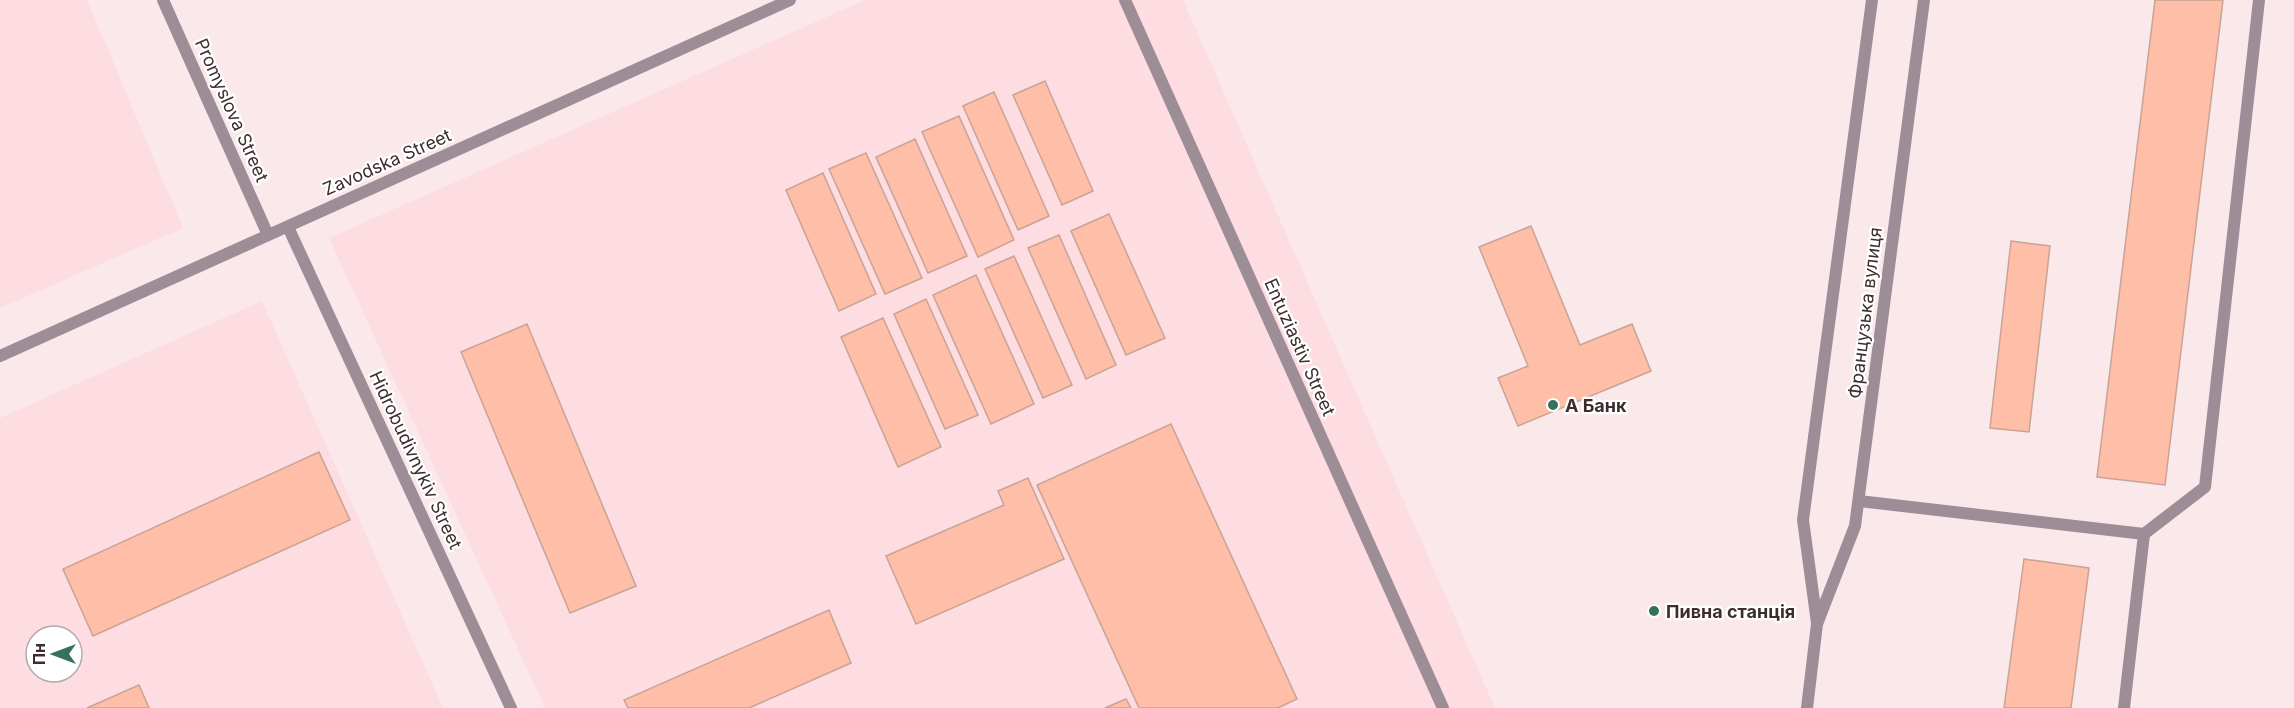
<svg xmlns="http://www.w3.org/2000/svg" width="2294" height="708" font-family="Inter,sans-serif">
  <style>
    .built { fill: #fddde1; fill-rule: evenodd }
    .building { fill: #febea7; stroke: #c9a395; stroke-width: 1.5 }
    .lines { fill: none; stroke-linecap: round; stroke-linejoin: round }
    .service { stroke: #9c8d97; stroke-width: 12 }
    .minor { stroke: #9c8d97; stroke-width: 12 }
    .poi-dot { fill: #36715c; stroke: #fff; stroke-width: 2 }
    .labels { text-anchor: middle; dominant-baseline: central; stroke-width: 4.5; stroke-linejoin: round; paint-order: stroke }
    .street-label { font-size: 18px; fill: #3d2d2f; stroke: #fff }
    .poi-label { font-size: 18px; font-weight: bold; fill: #3d2d2f; stroke: #fff; text-anchor: start }
  </style>
  <rect width="100%" height="100%" fill="#fae8ea"/>
  <g class="built">
    <path d="M0 0H87L183 228 0 308Z"/>
    <path d="M865 0H1183L1495 708H545L329 238Z"/>
    <path d="M262 301 443 708H0V418ZM36 636H72V672H36Z"/>
  </g>
  <g class="building">
    <path d="M2155 0H2223L2165 485 2097 477Z"/>
    <path d="M1045 81 1093 191 1062 205 1013 95Z"/>
    <path d="M994 92 1049 216 1018 230 963 106Z"/>
    <path d="M959 116 1014 240 978 257 922 132Z"/>
    <path d="M915 139 967 256 928 273 876 157Z"/>
    <path d="M866 153 922 278 885 294 829 169Z"/>
    <path d="M823 173 876 294 839 311 786 190Z"/>
    <path d="M1109 214 1165 338 1126 355 1071 231Z"/>
    <path d="M1531 226 1580 345 1632 324 1651 371 1518 426 1498 378 1528 366 1479 247Z"/>
    <path d="M1059 235 1116 365 1086 379 1028 248Z"/>
    <path d="M2011 241 2050 246 2029 432 1990 428Z"/>
    <path d="M1014 256 1072 385 1043 398 985 269Z"/>
    <path d="M976 275 1034 404 991 424 933 295Z"/>
    <path d="M926 299 978 415 945 429 894 314Z"/>
    <path d="M883 318 941 447 898 467 841 337Z"/>
    <path d="M527 324 636 586 570 613 461 352Z"/>
    <path d="M1171 424 1297 699 1278 708H1139L1037 485Z"/>
    <path d="M319 452 350 520 93 636 63 569Z"/>
    <path d="M1028 478 1064 559 916 624 886 556 1004 505 998 491Z"/>
    <path d="M2024 559 2089 568 2071 708H2004Z"/>
    <path d="M829 610 851 663 749 708H628L624 700Z"/>
    <path d="M139 685 149 708H87Z"/>
    <path d="M1126 699 1131 708H1105Z"/>
  </g>
  <g class="lines">
    <g class="service">
      <path d="M1859 501 2144 534 2124 708"/>
      <path d="M2144 534 2205 487 2259 0"/>
    </g>
    <g class="minor">
      <path d="M163 0 268 235"/>
      <path d="M1125 0 1443 708"/>
      <path d="M288 227 511 708"/>
      <path d="M0 356 790 0"/>
      <path d="M1817 623 1803 520 1872 0"/>
      <path d="M1807 708 1817 624 1855 526 1924 0"/>
    </g>
  </g>
  <g class="poi-dot">
    <circle cx="1553" cy="405" r="6"/>
    <circle cx="1654" cy="611" r="6"/>
  </g>
  <g class="labels">
    <g class="street-label">
      <text transform="translate(232 110) rotate(66)">Promyslova Street</text>
      <text transform="translate(387 162) rotate(-24)">Zavodska Street</text>
      <text transform="translate(1865 313) rotate(-83)">Французька вулиця</text>
      <text transform="translate(1300 347) rotate(66)">Entuziastiv Street</text>
      <text transform="translate(416 460) rotate(65)">Hidrobudivnykiv Street</text>
    </g>
    <g class="poi-label">
      <text x="1565" y="405">А Банк</text>
      <text x="1666" y="611">Пивна станція</text>
    </g>
  </g>
  <g transform="translate(54 654) rotate(270)"><circle r="28" fill="#ffffff" stroke="#b1abac" stroke-width="1.5"/>
  <path d="M0-4.5L10 22L0 15L-10 22Z" fill="#36715c"/>
  <text y="-9" font-size="16" font-weight="bold" text-anchor="middle" fill="#3d2d2f">Пн</text>
  </g>
</svg>
